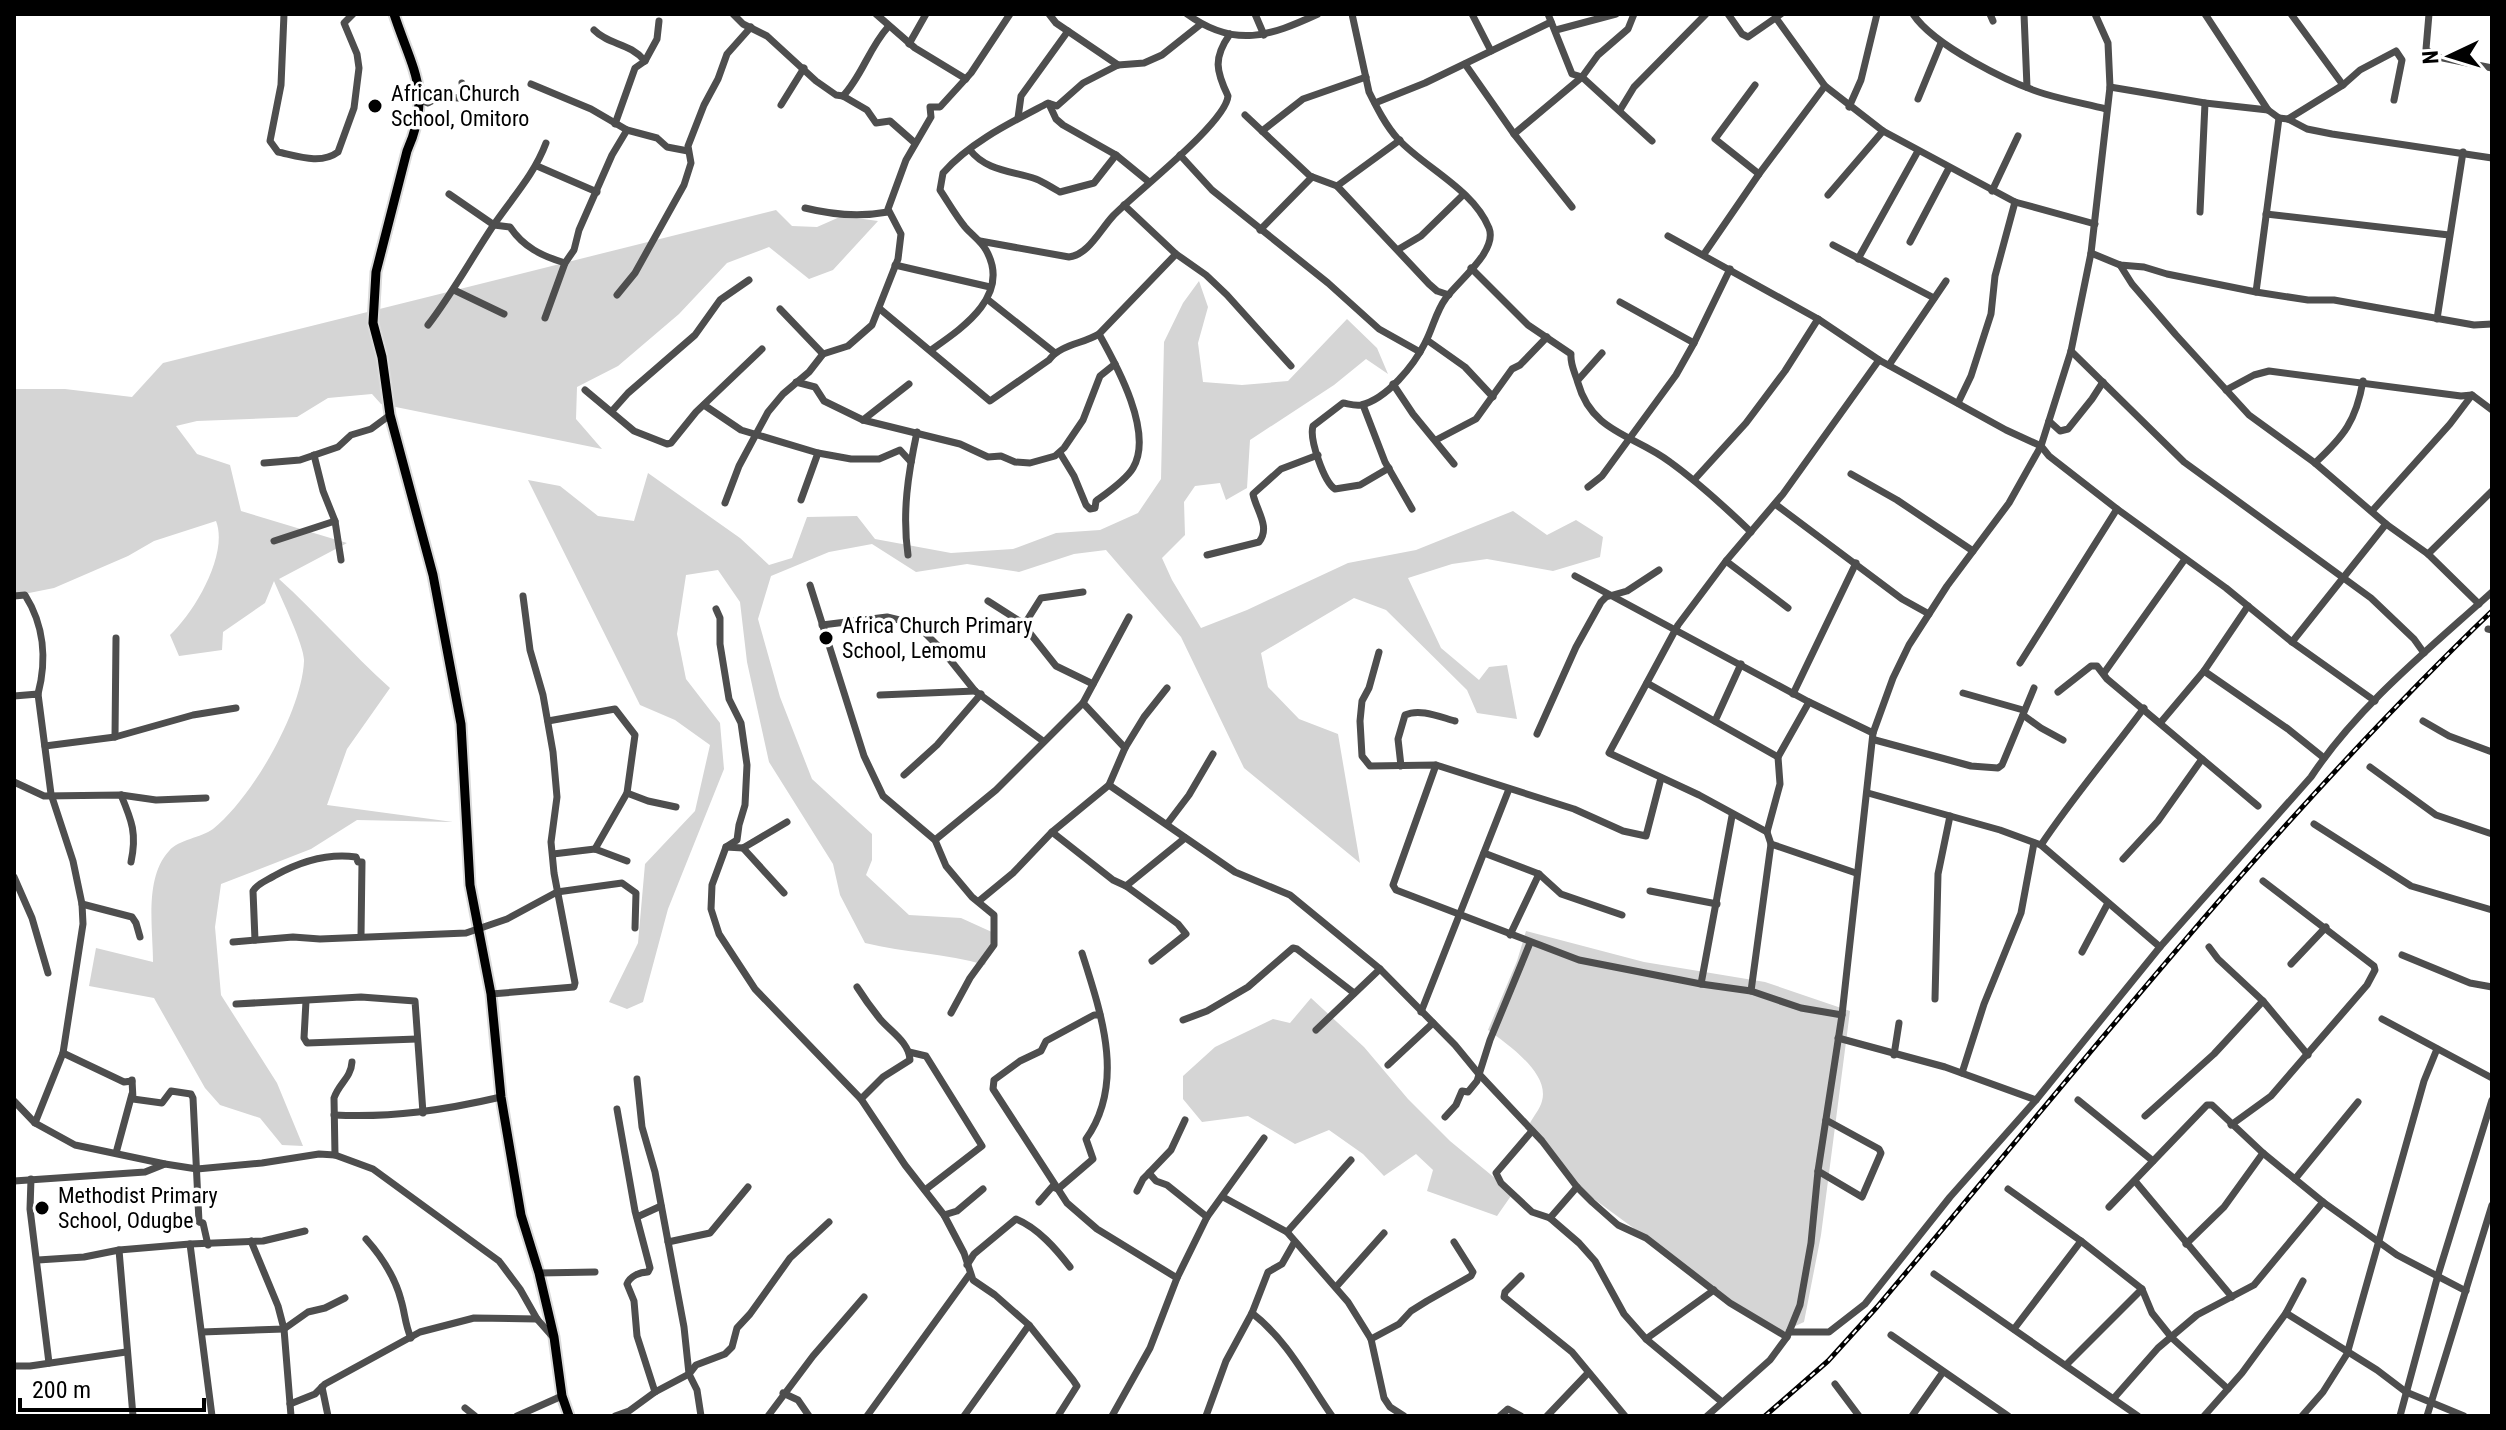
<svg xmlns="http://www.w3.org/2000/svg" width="2506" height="1430" font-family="'Roboto Condensed',sans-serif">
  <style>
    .green { fill: #d5d5d5 }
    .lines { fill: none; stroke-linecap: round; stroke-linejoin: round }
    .major-casing { stroke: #dbdbdb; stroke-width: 13 }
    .minor { stroke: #4e4e4e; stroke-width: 7 }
    .major { stroke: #000; stroke-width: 9 }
    .rail-casing { stroke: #000; stroke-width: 5 }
    .rail { stroke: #fff; stroke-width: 2; stroke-dasharray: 6; stroke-linecap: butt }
    .poi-dot { fill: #000; stroke: #fff; stroke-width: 3 }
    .labels { text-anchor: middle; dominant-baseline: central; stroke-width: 7; stroke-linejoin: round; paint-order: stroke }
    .poi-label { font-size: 22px; fill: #000; stroke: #fff; text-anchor: start }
  </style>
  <rect width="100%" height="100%" fill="#fff"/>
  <g class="green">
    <path d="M776 210 792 226 817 227 842 216 878 221 833 270 809 279 769 247 727 263 679 314 618 366 577 387 576 419 602 449 381 404 372 394 328 398 297 417 197 421 176 426 197 454 230 465 241 511 347 543 279 579C318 614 351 653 390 688L347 749 327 805 453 822 357 820 311 849 221 884 215 927 221 995 277 1083 303 1146 282 1145 260 1118 220 1105 205 1088 154 998 89 986 96 948 153 962C153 928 144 878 169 851 179 839 201 838 213 829 252 798 302 711 304 661 305 647 281 598 274 581L265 603 223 632 222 650 179 656 170 635C194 613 229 554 216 521L154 541 128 556 54 588 14 596V389H65L132 397 163 363Z"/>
    <path d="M1199 281 1208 307 1198 343 1203 382 1242 385 1288 381 1347 319 1377 348 1388 374 1366 359 1334 385 1250 440 1247 488 1226 500 1220 483 1195 486 1184 502 1185 535 1162 558 1172 580 1201 628 1247 610 1348 563 1416 550 1513 511 1547 535 1576 520 1603 537 1600 557 1553 571 1487 559 1452 564 1408 578 1441 648 1479 680 1489 667 1507 665 1517 719 1477 713 1467 690 1386 610 1354 598 1261 653 1268 687 1299 719 1338 734 1360 863 1244 768 1181 637 1106 550 1074 554 1019 572 967 564 916 572 872 544 829 552 771 576 758 619 780 697 812 779 872 834V860L866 875 909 915 961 918 994 933 985 965C946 953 905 953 865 943L840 895 833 864 769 762 747 662 740 602 718 570 686 575 677 634 686 679 720 723 724 769 668 909 643 1002 627 1009 609 1002 638 943 645 864 695 811 710 745 675 720 640 705 528 480 560 486 598 516 634 521 648 473 740 538 769 565 792 558 807 517 857 516 875 539 951 553 1013 549 1056 533 1100 530 1138 513 1161 479 1164 342 1183 303Z"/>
    <path d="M1526 931 1644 962 1765 982 1850 1011 1821 1235 1804 1322 1778 1334 1583 1191 1530 1123C1533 1117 1540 1109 1542 1101 1550 1073 1507 1044 1488 1030L1517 961Z"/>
    <path d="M1311 998 1364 1047 1408 1099 1450 1141 1513 1193 1497 1216 1427 1191 1433 1170 1416 1154 1384 1176 1363 1154 1329 1130 1295 1144 1248 1116 1202 1122 1183 1099V1076L1215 1047 1273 1019 1290 1023Z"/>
  </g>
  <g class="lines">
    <g class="major-casing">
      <path id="major" d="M394 14C412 69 433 93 407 151L376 272 373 323 382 357 390 415 433 575 461 724 470 885 491 994 501 1097 521 1215 539 1273 554 1337 562 1396 569 1416"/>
    </g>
    <g class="minor">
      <path d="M284 14 281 85 270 141 278 152C297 156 321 165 338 152L354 108 359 68 357 54 344 23 353 14"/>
      <path d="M733 14 743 24 767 36 816 81 836 95 843 96 867 110 876 123 890 121 915 143"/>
      <path d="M876 14 915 48 966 79"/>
      <path d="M1049 14 1056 23 1118 65"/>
      <path d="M1187 14C1235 49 1270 36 1318 14"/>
      <path d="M1255 14 1264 35"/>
      <path d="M1352 14 1369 92C1377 108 1386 126 1398 139 1425 168 1473 189 1489 228 1498 251 1458 281 1446 298 1436 311 1433 328 1425 343 1414 365 1387 399 1361 405 1355 406 1349 404 1343 403L1313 426C1309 439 1324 482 1335 489L1360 485 1389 468"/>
      <path d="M1472 14 1491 51"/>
      <path d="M1548 14 1572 74 1582 77 1652 141"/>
      <path d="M1728 14 1742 34 1748 37 1781 14"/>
      <path d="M1913 14C1933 45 2009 83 2045 94 2065 100 2086 104 2106 109"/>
      <path d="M1990 14 1993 21"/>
      <path d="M2024 14 2027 87"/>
      <path d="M2205 14 2268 110"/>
      <path d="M2291 14 2343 85"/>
      <path d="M2429 14 2426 49 2433 56 2492 68"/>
      <path d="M1776 18 1825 86 1883 131 2015 202 2095 224"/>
      <path d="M594 30C610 46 629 42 645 61"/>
      <path d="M1556 30 1616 14"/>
      <path d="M909 44 926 14"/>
      <path d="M1465 64 1514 134 1572 207"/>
      <path d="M531 84 591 109 627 130 657 138 667 147 688 151"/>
      <path d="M1755 85 1715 139 1759 174"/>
      <path d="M2110 87 2205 103 2268 110 2279 118 2288 119 2307 129 2332 134 2492 158"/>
      <path d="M843 96C862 76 869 48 888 27"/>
      <path d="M1918 99 1941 43"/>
      <path d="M421 100 428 103 441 96 458 98 464 91 462 83"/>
      <path d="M1375 103 1425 83 1551 22"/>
      <path d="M1049 104 1056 119 1063 125 1116 155 1149 182"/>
      <path d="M781 105 804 68"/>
      <path d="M1849 107 1861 80 1877 14"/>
      <path d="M1620 110 1634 87 1706 14"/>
      <path d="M1245 115 1310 176 1337 186 1429 284 1437 291 1449 295"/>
      <path d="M1018 118 1021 96 1068 31"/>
      <path d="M2288 119 2343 85 2360 70 2396 51 2402 60 2394 100"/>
      <path d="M615 124 635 68 645 61 657 39 659 21"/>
      <path d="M1262 131 1303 99 1366 77"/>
      <path d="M1514 134 1582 77 1598 55 1628 29 1634 14"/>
      <path d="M970 150C986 171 1013 171 1036 179 1044 182 1052 188 1060 192L1094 183 1116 155"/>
      <path d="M1180 155 1212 190 1328 283 1379 329 1420 352"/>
      <path d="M537 166 597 192"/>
      <path d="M1337 186 1400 140"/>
      <path d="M1992 191 2018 136"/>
      <path d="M449 194 494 225 510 227C523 247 542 256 565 263"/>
      <path d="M1828 195 1883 131"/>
      <path d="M1124 205 1176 254 1206 275 1227 295 1291 366"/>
      <path d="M805 208C833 215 860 217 888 212"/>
      <path d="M2200 212 2205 103"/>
      <path d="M2266 214 2449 235"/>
      <path d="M1260 230 1312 177"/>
      <path d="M1668 236 1818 319 1879 360 2006 430 2041 446 2049 456 2117 509 2226 588 2292 642 2375 701"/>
      <path d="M980 241 1069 257C1088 255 1100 230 1113 216 1135 193 1226 123 1228 96 1216 71 1213 58 1230 34"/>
      <path d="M1910 242 1949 168"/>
      <path d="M1833 245 1934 298"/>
      <path d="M1399 249 1421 236 1463 195"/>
      <path d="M2091 253 2120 265 2144 267 2167 274 2256 292 2308 300H2334L2474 325 2492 324"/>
      <path d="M1704 254 1759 174 1825 86"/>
      <path d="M1858 259 1918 151"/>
      <path d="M895 265 990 287"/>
      <path d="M2120 265 2132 284 2176 335 2249 415 2315 463 2386 524 2428 554 2479 604"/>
      <path d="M1471 268 1528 325 1571 354C1570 365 1575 372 1578 383 1592 433 1635 435 1670 462 1699 483 1725 507 1751 532"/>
      <path d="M454 290 504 314"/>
      <path d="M2256 292 2279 118"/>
      <path d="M617 295 635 273 684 185 691 163 688 146 704 105 718 79 727 54 751 27"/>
      <path d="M987 299 1055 353"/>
      <path d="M1620 302 1694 343"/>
      <path d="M780 309 823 354"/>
      <path d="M880 309 990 401 1049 360C1061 344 1083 344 1099 334L1176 254"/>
      <path d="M545 318 565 263 574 250 579 230 612 155 627 130"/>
      <path d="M2437 319 2463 152"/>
      <path d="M428 325C452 294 471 259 493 226 512 198 534 175 546 143"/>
      <path d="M1427 340 1465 367 1493 397"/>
      <path d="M931 350C961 329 1012 296 986 250 981 241 972 235 965 227 956 216 948 202 940 190L943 173C970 142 1012 122 1048 103L1057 106 1083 83 1118 65 1144 63 1162 55 1201 24"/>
      <path d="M2071 351 2184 462 2371 598 2414 639 2424 653"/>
      <path d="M1889 365 1946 281"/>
      <path d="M1578 380 1602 353"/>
      <path d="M796 382 815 387 824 401 863 420 960 444 988 457 1001 456 1015 462 1030 463 1055 456 1064 448 1083 420 1100 376 1115 364"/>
      <path d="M1393 384 1413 414 1454 464"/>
      <path d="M585 390 634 431 667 444 671 443 696 412 762 349"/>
      <path d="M2226 390 2254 375 2269 371 2461 396 2472 395 2492 410"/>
      <path d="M1958 403 1971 376 1991 314 1995 276 2015 202"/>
      <path d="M704 405 741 430 818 453 851 459H879L900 450 911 462"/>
      <path d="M1363 405 1385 462 1412 509"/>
      <path d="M612 411 628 393 695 335 720 300 749 280"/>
      <path d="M863 420 909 384"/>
      <path d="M2049 421 2060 431 2068 429 2092 399 2103 382"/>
      <path d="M1436 440 1476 419 1512 369 1520 365 1547 337"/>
      <path d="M1060 453 1074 476 1086 505 1090 509 1095 508 1096 501C1107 493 1126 480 1133 468 1154 433 1117 366 1099 334"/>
      <path d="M314 455 323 491 335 521 341 560"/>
      <path d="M264 463 300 460 338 447 351 435 371 429 390 415"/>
      <path d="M2315 463C2344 436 2356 421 2363 381"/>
      <path d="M1851 474 1897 500 1973 551"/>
      <path d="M1694 480 1746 423 1785 371 1818 319"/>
      <path d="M1588 487 1602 476 1676 375 1694 343 1730 269"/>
      <path d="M801 500 818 453"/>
      <path d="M725 503 739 466 768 412 783 394 809 372 823 354 848 346 872 325 898 259 901 234 888 209 906 160 931 117 930 107H940L971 73 1010 14"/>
      <path d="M1775 504 1902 599 1929 614"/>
      <path d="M2372 511 2450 424 2472 395"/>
      <path d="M274 541 335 521"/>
      <path d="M2428 554 2492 491"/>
      <path d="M908 555C902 513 908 474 917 432"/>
      <path d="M1207 555 1259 542C1271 527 1256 510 1253 494L1281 469 1318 455"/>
      <path d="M1726 561 1788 608"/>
      <path d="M1575 576 1809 702 1873 733"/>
      <path d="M810 585 864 756 883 796 935 840 946 866 972 897 994 915V945L970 978 951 1013"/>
      <path d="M14 596 25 595C44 625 47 660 38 694"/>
      <path d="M988 601 1021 622 1056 666 1093 684"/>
      <path d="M716 609 720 618V644L729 699 741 723 747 765 745 805 739 825 737 840 726 847 712 885 711 909 719 934 755 989 861 1099 905 1165 944 1215 964 1253 973 1280 995 1295 1029 1325 1073 1380 1077 1386 1058 1416"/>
      <path d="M822 625 887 617 916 624 943 651 975 691 1043 741"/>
      <path d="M1024 625 1041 598 1083 592"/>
      <path d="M2488 629 2492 630"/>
      <path d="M2292 642 2386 524"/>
      <path d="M1379 652 1369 688 1362 701 1360 721 1362 756 1370 766 1436 765 1574 809 1623 831 1646 836 1661 778"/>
      <path d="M2020 663 2117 509"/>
      <path d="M2204 671 2288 729 2324 758"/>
      <path d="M2104 673 2185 559"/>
      <path d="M1647 683 1778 757"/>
      <path d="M2058 692 2091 666H2097L2107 679 2258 806"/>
      <path d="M1963 693 2023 710"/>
      <path d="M1793 694 1856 563"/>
      <path d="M880 695 975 691"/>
      <path d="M14 696 38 694 51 794 73 861 82 904 83 924 63 1053 35 1123"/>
      <path d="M1083 703 1125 748"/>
      <path d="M2023 715 2041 728 2063 740"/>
      <path d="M548 721 615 709 635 735 627 793 595 849"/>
      <path d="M1715 721 1741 664"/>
      <path d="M2423 721 2449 736 2492 752"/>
      <path d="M2161 722 2204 671 2248 606"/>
      <path d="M1537 734 1576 647 1601 602 1606 597 1627 591 1659 570"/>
      <path d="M115 737 116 638"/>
      <path d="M1875 740 1971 766 1998 768 2002 765 2034 688"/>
      <path d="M45 746 115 737 193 715 236 708"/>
      <path d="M1436 765 1393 885 1396 890 1579 960 1701 984 1751 991 1801 1008 1842 1015"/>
      <path d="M1401 766 1398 739 1405 715C1420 708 1440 717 1455 721"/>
      <path d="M2370 767 2436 815 2492 834"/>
      <path d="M904 775 937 745 981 694"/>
      <path d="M14 782 44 796 121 795 156 800 206 798"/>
      <path d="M1109 785 1235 872 1290 895 1380 969 1455 1045 1478 1073 1542 1141 1577 1187 1592 1202 1618 1225 1646 1238 1730 1303 1787 1337"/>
      <path d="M627 793 648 801 676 807"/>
      <path d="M1868 793 2000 830 2041 845 2160 947"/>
      <path d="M121 795C132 821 137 834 131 862"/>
      <path d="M1167 824 1189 795 1213 754"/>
      <path d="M2314 824 2411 886 2492 910"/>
      <path d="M1052 832 1113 880 1126 886 1185 838"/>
      <path d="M1767 832 1699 795 1609 753 1678 625 1726 561 1783 494 1879 360"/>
      <path d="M935 840 996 790 1083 703 1129 617"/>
      <path d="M1771 844 1856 873"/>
      <path d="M2041 845C2073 797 2110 754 2144 708"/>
      <path d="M726 847 743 848 787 822"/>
      <path d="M743 848 784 893"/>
      <path d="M1484 853 1539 874 1561 894 1622 915"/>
      <path d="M553 854 595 849 627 861"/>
      <path d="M2123 859 2158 821 2202 759"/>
      <path d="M14 877 32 918 48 973"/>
      <path d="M1126 886 1178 924 1186 934 1152 961"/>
      <path d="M1650 891 1717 904"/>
      <path d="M979 901 1013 873 1052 832 1109 785 1125 748 1144 717 1167 688"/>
      <path d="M82 904 132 917 136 923 140 937"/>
      <path d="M1510 935 1539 874"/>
      <path d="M255 940 253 891C258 883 266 881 274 876 299 862 327 853 356 857L358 862H362L361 936"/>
      <path d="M233 942 293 937 320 939 466 933 507 919 557 892 622 883 636 893 635 928"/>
      <path d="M2209 947 2218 959 2263 1001 2308 1055"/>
      <path d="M2082 952 2108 903"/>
      <path d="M2402 955 2470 983 2492 987"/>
      <path d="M2291 964 2326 927"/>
      <path d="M1701 984 1732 816"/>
      <path d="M857 987C864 998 872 1009 880 1019 891 1032 909 1042 910 1060L883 1077 861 1099"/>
      <path d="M1751 991 1771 844 1767 832 1780 784 1778 757 1809 702"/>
      <path d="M491 994 574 987 575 983 554 873 551 842 557 797 553 752 543 695 530 650 523 596"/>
      <path d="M1935 999 1938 874 1950 816"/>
      <path d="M306 1001 304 1038 307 1043 417 1039"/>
      <path d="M236 1004 361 997 415 1001 423 1113"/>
      <path d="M1421 1012 1509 789"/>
      <path d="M1100 1015H1094L1046 1041 1041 1051 1020 1061 994 1080 993 1089 1067 1203 1097 1229 1177 1278"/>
      <path d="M2382 1019 2492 1078"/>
      <path d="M1183 1020 1207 1011 1248 987 1293 948 1297 949 1354 993"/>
      <path d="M1316 1030 1380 969"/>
      <path d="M1838 1038 1945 1067 2036 1100"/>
      <path d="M909 1052 926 1056 982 1146 925 1190"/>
      <path d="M63 1053 124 1082 132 1081"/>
      <path d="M1894 1055 1899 1023"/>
      <path d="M1388 1065 1433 1023"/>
      <path d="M1962 1073 1984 1004 2021 913 2034 843"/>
      <path d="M637 1079 642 1127 655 1172 684 1327 689 1374 697 1390 701 1416"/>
      <path d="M132 1080 133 1099 162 1103 171 1091 191 1094 193 1098 199 1222 203 1223 208 1245"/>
      <path d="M2078 1100 2153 1161"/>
      <path d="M14 1101 35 1123 75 1145 165 1164 197 1169 262 1163 319 1154 335 1155 373 1169 499 1261 520 1289 537 1319 552 1336"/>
      <path d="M617 1109 635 1211 650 1268 648 1272C640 1272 630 1276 627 1284L634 1301 637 1336 655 1392"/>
      <path d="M334 1115C392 1118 445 1110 501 1097"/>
      <path d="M2145 1116 2214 1054 2263 1001"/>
      <path d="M1445 1117 1456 1105 1462 1091 1468 1092 1477 1081 1490 1040 1530 943"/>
      <path d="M2231 1125 2271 1096 2367 985 2375 970 2374 966 2263 881"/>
      <path d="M1532 1131 1496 1173 1501 1183 1532 1212 1550 1218 1579 1243 1595 1261 1624 1314 1646 1339 1722 1402"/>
      <path d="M116 1153 132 1094"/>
      <path d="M335 1155 334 1098C339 1083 351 1078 352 1062"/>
      <path d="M1818 1171 1862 1197 1881 1153 1879 1149 1826 1120"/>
      <path d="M1149 1173 1171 1150 1185 1120"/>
      <path d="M31 1179 30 1209 49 1363"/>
      <path d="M2295 1179 2358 1102"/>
      <path d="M14 1181 145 1172 165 1164"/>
      <path d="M2135 1181 2232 1297"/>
      <path d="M2008 1189 2081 1241 2142 1289 2152 1313 2172 1338 2228 1389"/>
      <path d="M1137 1191 1143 1179 1149 1173 1156 1181 1167 1185 1207 1217"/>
      <path d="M1223 1197 1287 1232 1348 1302 1371 1339 1384 1398 1390 1407 1404 1416"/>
      <path d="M1039 1202 1052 1187 1058 1189 1093 1159 1086 1139C1126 1083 1101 1013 1082 953"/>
      <path d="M2109 1207 2207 1105H2212L2263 1153 2323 1202 2397 1255 2466 1291"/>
      <path d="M944 1215 957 1211 983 1189"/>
      <path d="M637 1217 661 1206"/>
      <path d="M1550 1218 1577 1187"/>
      <path d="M1287 1232 1351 1160"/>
      <path d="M366 1239C382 1257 395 1277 401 1300 405 1313 405 1325 411 1338"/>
      <path d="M251 1241 278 1306 284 1329 291 1416"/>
      <path d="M668 1242 710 1233 748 1187"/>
      <path d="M190 1244 212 1416"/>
      <path d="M2186 1244 2224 1207 2263 1153"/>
      <path d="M119 1250 133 1416"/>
      <path d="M38 1260 84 1257 119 1250 190 1244 263 1241 305 1231"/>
      <path d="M967 1265 974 1254 1016 1219C1038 1228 1056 1249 1070 1267"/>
      <path d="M539 1273 595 1272"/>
      <path d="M1934 1274 2138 1416"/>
      <path d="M1521 1276 1505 1292 1504 1297 1572 1352 1625 1416"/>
      <path d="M1336 1287 1384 1233"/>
      <path d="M1252 1313C1287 1340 1307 1380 1332 1416"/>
      <path d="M2286 1313 2303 1281"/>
      <path d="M2014 1329 2081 1241"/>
      <path d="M202 1332 284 1329 308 1312 325 1308 345 1298"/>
      <path d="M1789 1332H1829L1865 1304 1950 1197 2036 1100 2160 947 2311 777C2358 706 2429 649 2492 592"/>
      <path d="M1891 1335 2008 1416"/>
      <path d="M1371 1339 1399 1324 1411 1311 1427 1301 1471 1276 1473 1272 1454 1242"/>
      <path d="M1646 1339 1714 1290"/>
      <path d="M2066 1365 2142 1289"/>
      <path d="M14 1366H30L126 1352"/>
      <path d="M1835 1384 1859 1416"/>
      <path d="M322 1387 328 1416"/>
      <path d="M783 1393 798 1400 809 1416"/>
      <path d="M2114 1398 2158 1348 2197 1315 2254 1285 2323 1202"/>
      <path d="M290 1404 315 1394 325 1384 420 1332 474 1318 537 1319"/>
      <path d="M465 1408 475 1416"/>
      <path d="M517 1416 562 1396"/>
      <path d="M615 1416 629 1411 655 1392 689 1374 696 1365 725 1354 732 1347 737 1328 750 1314 790 1258 829 1222"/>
      <path d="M768 1416 813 1356 864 1297"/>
      <path d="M867 1416 969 1275"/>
      <path d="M964 1416 1029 1325"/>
      <path d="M1112 1416 1150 1348 1177 1278 1207 1217 1264 1138"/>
      <path d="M1206 1416 1226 1361 1252 1313 1268 1272 1282 1264 1294 1243"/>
      <path d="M1500 1416 1508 1409 1521 1416"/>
      <path d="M1547 1416 1588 1373"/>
      <path d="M1707 1416 1770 1360 1787 1337 1800 1305 1811 1243 1818 1171 1842 1015 1873 733 1893 678 1909 645 1947 586 2009 503 2041 446 2071 351 2091 253 2110 87 2108 43 2095 14"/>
      <path d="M1912 1416 1943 1372"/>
      <path d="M2204 1416 2242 1373 2286 1313 2377 1370 2406 1392 2464 1416"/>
      <path d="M2302 1416 2323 1392 2347 1354 2424 1081 2437 1049"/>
      <path d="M2400 1416 2438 1275 2492 1100"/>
      <path d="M2427 1416 2492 1205"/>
    </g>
    <use href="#major" class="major"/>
    <g class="rail-casing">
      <path id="rail" d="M1765 1416 1828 1361 1877 1307C2077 1071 2268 826 2492 611"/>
    </g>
    <use href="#rail" class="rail"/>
  </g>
  <g class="poi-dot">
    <circle cx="375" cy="106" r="8"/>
    <circle cx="826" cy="638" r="8"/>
    <circle cx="42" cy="1208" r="8"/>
  </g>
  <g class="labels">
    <g class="poi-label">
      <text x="391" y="93">African Church<tspan x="391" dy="25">School, Omitoro</tspan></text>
      <text x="842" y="625">Africa Church Primary<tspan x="842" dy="25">School, Lemomu</tspan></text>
      <text x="58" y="1195">Methodist Primary<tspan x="58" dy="25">School, Odugbe</tspan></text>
    </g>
  </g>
  <rect width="2506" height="1430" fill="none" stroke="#000000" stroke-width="32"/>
  <g transform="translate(2450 56) rotate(266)" stroke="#ffffff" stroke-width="6" paint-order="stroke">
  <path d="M0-6L14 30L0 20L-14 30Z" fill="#000000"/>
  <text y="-12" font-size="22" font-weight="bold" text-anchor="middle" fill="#000000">N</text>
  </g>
  <path d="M20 1398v12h184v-12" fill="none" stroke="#000000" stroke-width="4"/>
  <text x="32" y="1398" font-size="24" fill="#000000" stroke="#ffffff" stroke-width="6" paint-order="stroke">200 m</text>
</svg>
